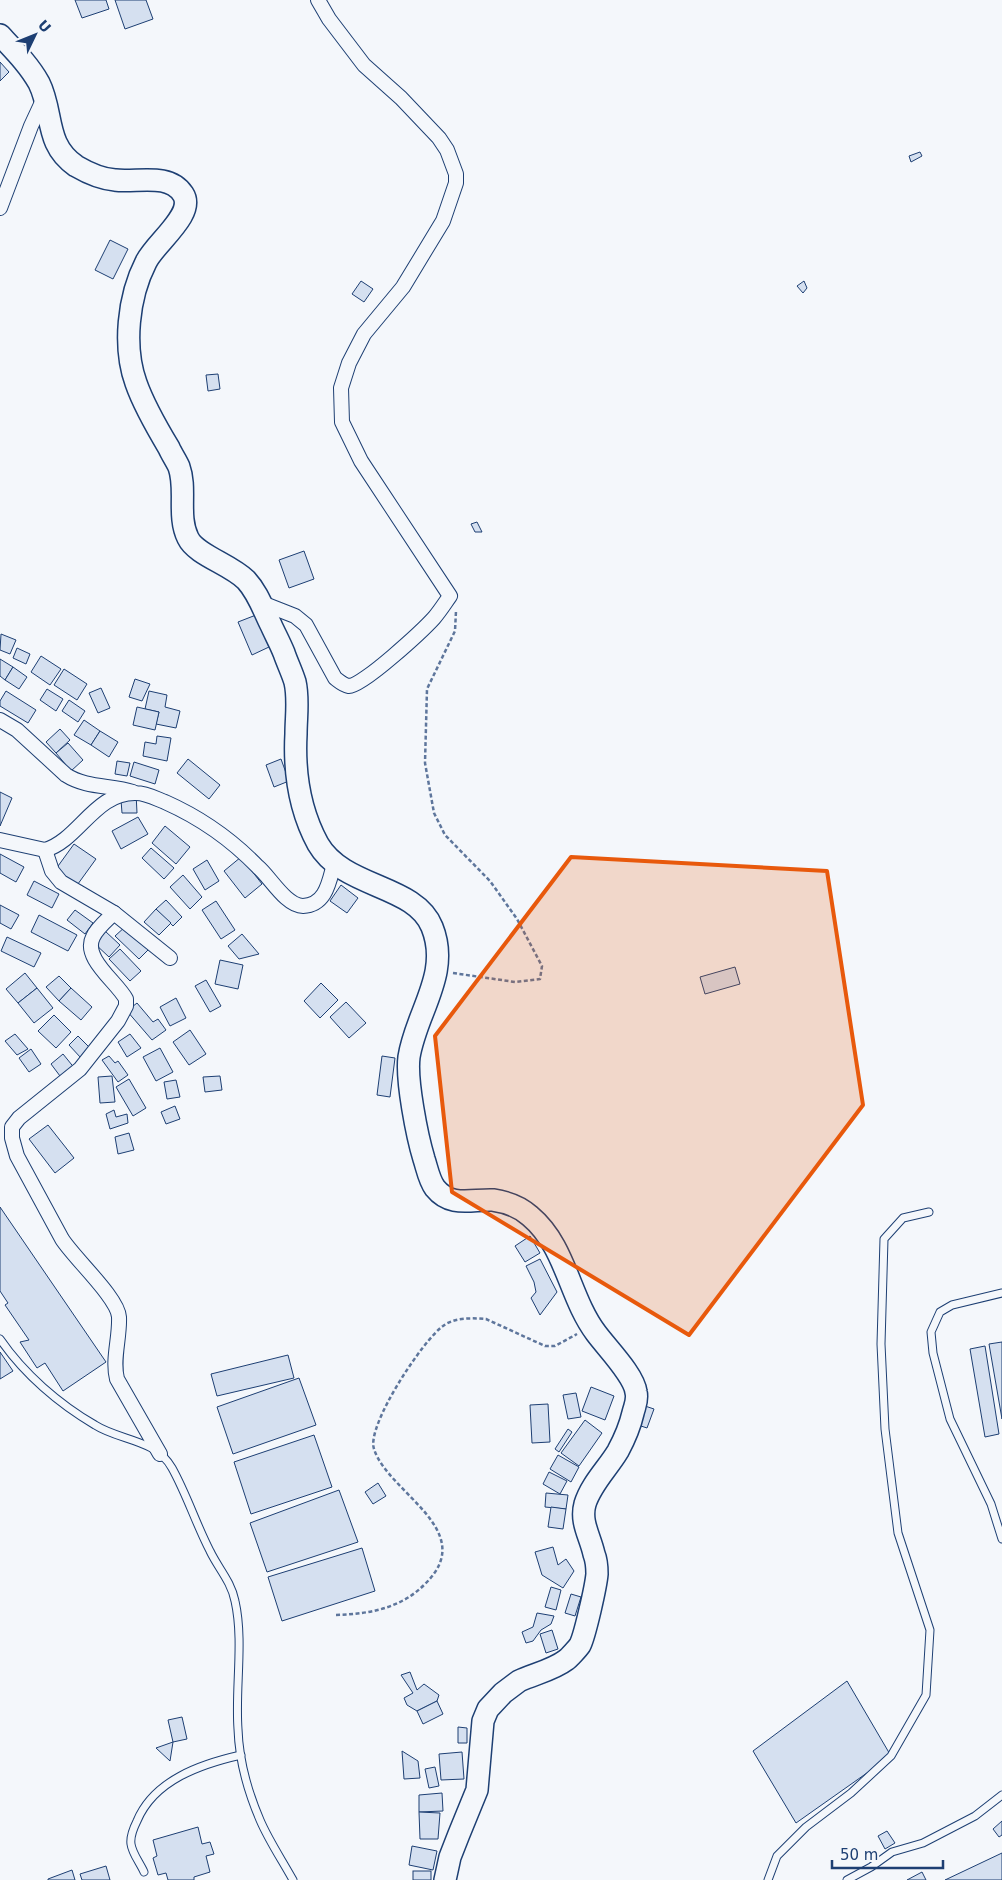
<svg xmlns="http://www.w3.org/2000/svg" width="1002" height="1880" font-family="'DejaVu Sans',sans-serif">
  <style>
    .building { fill: #d5e0f0; stroke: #1d3f73 }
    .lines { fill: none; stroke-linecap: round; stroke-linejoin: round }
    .lane-casing { stroke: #1d3f73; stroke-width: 9 }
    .street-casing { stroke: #1d3f73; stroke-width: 16 }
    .primary-casing { stroke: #1d3f73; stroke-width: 24 }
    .path { stroke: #5e769c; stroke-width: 2.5; stroke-dasharray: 4 2.5; stroke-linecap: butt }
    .lane { stroke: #f4f7fb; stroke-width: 7 }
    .street { stroke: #f4f7fb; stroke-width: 14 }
    .primary { stroke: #f4f7fb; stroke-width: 21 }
    .marked { fill: #e8590c; fill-opacity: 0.2; stroke: #e8590c; stroke-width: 4; stroke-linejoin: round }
  </style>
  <rect width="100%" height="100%" fill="#f4f7fb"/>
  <g class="building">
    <path d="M75 0H106L109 9 82 18Z"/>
    <path d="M115 0H146L153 19 125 29Z"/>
    <path d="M0 62 9 72 0 81Z"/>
    <path d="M920 152 922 156 911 162 909 156Z"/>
    <path d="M110 240 128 249 113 279 95 270Z"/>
    <path d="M361 281 373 289 364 302 352 294Z"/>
    <path d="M804 281 807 288 803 293 797 286Z"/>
    <path d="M218 374 220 389 208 391 206 375Z"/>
    <path d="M477 522 482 532H475L471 524Z"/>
    <path d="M304 551 314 579 289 588 279 560Z"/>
    <path d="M256 615 269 647 252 655 238 622Z"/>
    <path d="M1 634 16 640 10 654 0 650Z"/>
    <path d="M17 648 30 654 26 664 13 658Z"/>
    <path d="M41 656 61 669 50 685 31 672Z"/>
    <path d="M0 659 13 667 5 680 0 676Z"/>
    <path d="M13 667 27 677 19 689 5 680Z"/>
    <path d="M64 669 87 684 77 700 54 685Z"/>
    <path d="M135 679 150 684 142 701 129 697Z"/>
    <path d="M101 688 110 708 98 713 89 693Z"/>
    <path d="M47 689 63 699 56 711 40 700Z"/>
    <path d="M6 691 36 710 28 723 0 706V701Z"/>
    <path d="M149 691 167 695 165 707 180 711 176 728 156 724 159 712 145 709Z"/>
    <path d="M69 700 85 711 78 722 62 711Z"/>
    <path d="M137 707 159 712 155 730 133 725Z"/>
    <path d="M84 720 100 731 91 745 74 735Z"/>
    <path d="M60 729 70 740 56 753 46 742Z"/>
    <path d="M100 731 118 742 109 757 91 745Z"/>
    <path d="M157 736 171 738 167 761 143 756 145 742 156 744Z"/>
    <path d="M68 743 83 760 71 771 56 753Z"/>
    <path d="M188 759 220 785 209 799 177 773Z"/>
    <path d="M281 759 289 781 274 787 266 765Z"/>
    <path d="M117 761 130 763 127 776 115 774Z"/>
    <path d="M134 762 159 770 155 784 130 776Z"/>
    <path d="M0 792 12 798 0 826Z"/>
    <path d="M136 793 137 813H122L121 800Z"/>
    <path d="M138 817 148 834 121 849 112 831Z"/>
    <path d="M165 826 190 847 176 864 152 843Z"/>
    <path d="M74 844 96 859 75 888 53 873Z"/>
    <path d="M151 848 174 868 164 879 142 858Z"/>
    <path d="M0 854 24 867 16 882 0 873Z"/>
    <path d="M241 857 262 884 245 898 224 871Z"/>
    <path d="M207 860 219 881 205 890 193 869Z"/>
    <path d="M183 875 202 897 190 909 170 887Z"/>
    <path d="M34 881 59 894 52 908 27 895Z"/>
    <path d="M341 885 358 898 347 913 330 901Z"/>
    <path d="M166 900 182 917 173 926 156 909Z"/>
    <path d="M216 901 235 930 221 939 202 910Z"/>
    <path d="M0 905 19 915 11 929 0 923Z"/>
    <path d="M156 909 171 923 159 935 144 922Z"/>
    <path d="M75 910 93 923 85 934 67 920Z"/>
    <path d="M39 915 77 935 68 951 31 932Z"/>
    <path d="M126 926 149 949 139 959 115 936Z"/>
    <path d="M105 931 120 945 109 957 94 943Z"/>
    <path d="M242 934 259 954 239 959 228 946Z"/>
    <path d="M7 937 41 953 34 967 1 951Z"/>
    <path d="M120 949 141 971 130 981 109 959Z"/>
    <path d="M220 960 243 965 238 989 215 984Z"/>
    <path d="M735 967 740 984 705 994 700 977Z"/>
    <path d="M25 973 37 988 18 1003 6 989Z"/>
    <path d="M59 976 71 988 59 1001 46 987Z"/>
    <path d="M206 980 221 1006 210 1012 195 986Z"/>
    <path d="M321 983 338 1000 320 1018 304 1001Z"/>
    <path d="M37 988 53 1008 34 1023 18 1003Z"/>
    <path d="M71 988 92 1007 81 1020 59 1001Z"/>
    <path d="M176 998 186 1018 170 1026 160 1007Z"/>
    <path d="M346 1002 366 1023 349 1038 330 1017Z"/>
    <path d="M137 1003 153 1022 158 1019 166 1030 152 1040 127 1011Z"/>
    <path d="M54 1015 71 1032 56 1048 38 1031Z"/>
    <path d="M190 1030 206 1054 189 1065 173 1042Z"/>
    <path d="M15 1034 28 1049 17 1055 5 1041Z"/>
    <path d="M130 1034 141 1048 127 1057 118 1042Z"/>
    <path d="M78 1036 91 1049 81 1058 69 1045Z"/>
    <path d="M160 1048 173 1072 156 1081 143 1057Z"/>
    <path d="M31 1049 41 1064 29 1072 19 1058Z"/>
    <path d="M63 1054 76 1070 63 1080 51 1064Z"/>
    <path d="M109 1056 115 1063 118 1061 128 1075 118 1082 102 1060Z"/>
    <path d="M382 1056 395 1058 390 1097 377 1095Z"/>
    <path d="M112 1076 115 1102 100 1103 98 1077Z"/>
    <path d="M220 1076 222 1090 205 1092 203 1077Z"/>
    <path d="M129 1079 146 1108 133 1116 116 1087Z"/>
    <path d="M176 1080 180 1097 167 1099 164 1082Z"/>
    <path d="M175 1106 180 1119 166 1124 161 1112Z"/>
    <path d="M114 1110 116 1117 127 1114 128 1123 110 1129 106 1114Z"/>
    <path d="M48 1125 74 1158 55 1173 29 1139Z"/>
    <path d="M129 1133 134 1150 118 1154 115 1137Z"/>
    <path d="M0 1207 106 1362 63 1391 45 1363 37 1368 20 1342 29 1340 5 1305 8 1303 0 1291Z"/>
    <path d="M530 1236 540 1253 525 1262 515 1246Z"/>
    <path d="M540 1259 557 1292 540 1315 531 1298 536 1292 534 1282 526 1266Z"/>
    <path d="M1002 1342V1419L989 1344Z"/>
    <path d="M985 1346 999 1434 985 1437 970 1349Z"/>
    <path d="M0 1352 13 1371 0 1379Z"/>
    <path d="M288 1355 294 1378 217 1396 211 1374Z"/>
    <path d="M299 1378 316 1425 233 1454 217 1407Z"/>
    <path d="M591 1387 614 1396 605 1420 582 1411Z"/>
    <path d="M576 1393 581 1417 568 1419 563 1395Z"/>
    <path d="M548 1404 550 1442 532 1443 530 1405Z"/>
    <path d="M639 1404 654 1409 647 1428 632 1423Z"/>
    <path d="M585 1420 602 1433 579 1466 561 1453Z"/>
    <path d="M568 1429 572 1432 559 1452 555 1449Z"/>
    <path d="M314 1435 332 1487 251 1514 234 1462Z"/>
    <path d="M558 1455 579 1467 571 1482 550 1469Z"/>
    <path d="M549 1472 567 1481 560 1494 543 1484Z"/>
    <path d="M378 1483 386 1496 373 1504 365 1492Z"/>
    <path d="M339 1490 358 1542 267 1572 250 1523Z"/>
    <path d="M546 1493 568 1495 566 1509 545 1507Z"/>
    <path d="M551 1507 566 1509 563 1529 548 1527Z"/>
    <path d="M553 1547 558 1565 566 1559 574 1571 563 1588 542 1575 535 1552Z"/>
    <path d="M362 1548 375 1591 282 1621 268 1577Z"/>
    <path d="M551 1587 561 1590 556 1610 545 1607Z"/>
    <path d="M571 1594 581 1597 575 1616 565 1613Z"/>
    <path d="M537 1613 554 1616 551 1624 541 1630 533 1641 526 1643 522 1632 533 1627Z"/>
    <path d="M552 1630 558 1649 546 1653 540 1634Z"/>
    <path d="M410 1672 417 1690 424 1684 439 1695 437 1701 417 1711 407 1705 404 1698 413 1693 401 1675Z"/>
    <path d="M847 1681 891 1756 796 1823 753 1751Z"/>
    <path d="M437 1701 443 1714 423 1724 417 1711Z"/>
    <path d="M182 1717 187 1739 173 1742 168 1720Z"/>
    <path d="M458 1727 467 1728V1743H458Z"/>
    <path d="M173 1742 170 1761 156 1748Z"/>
    <path d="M402 1751 418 1761 420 1778 404 1779Z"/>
    <path d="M462 1752 464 1779 441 1780 439 1754Z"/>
    <path d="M435 1767 439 1786 429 1788 425 1769Z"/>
    <path d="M442 1793 443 1811 419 1812V1795Z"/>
    <path d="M419 1812 440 1813 438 1839H420Z"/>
    <path d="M1002 1821V1835L999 1837 993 1829Z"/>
    <path d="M198 1827 202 1844 210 1842 214 1854 206 1856 210 1872 194 1877V1880H168L166 1873 158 1875 153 1858 157 1856 153 1840Z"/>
    <path d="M887 1831 895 1843 885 1849 878 1836Z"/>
    <path d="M412 1846 437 1851 433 1870 409 1865Z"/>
    <path d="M1002 1853V1880H945Z"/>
    <path d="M106 1866 110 1880H82L80 1874Z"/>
    <path d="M72 1870 75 1880H48V1879Z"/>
    <rect x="413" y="1871" width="18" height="9"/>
    <path d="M922 1872 926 1880H907Z"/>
  </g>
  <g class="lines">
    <g class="lane-casing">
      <g id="lane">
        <path d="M1002 1293 952 1305 940 1312 931 1332 933 1353 950 1419 991 1504 1002 1539"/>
        <path d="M0 1339C24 1374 59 1404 95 1425 120 1441 156 1439 172 1468 187 1495 196 1524 210 1551 218 1568 231 1581 235 1601 244 1641 235 1688 238 1729 239 1760 248 1792 260 1820 269 1841 282 1860 293 1880"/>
        <path d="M144 1872C140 1863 132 1853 131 1844 130 1837 134 1827 137 1821 154 1780 201 1764 241 1755"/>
        <path d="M768 1880 777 1856 806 1827 851 1793 891 1756 926 1695 930 1630 898 1533 885 1429 881 1344 884 1239 903 1218 929 1212"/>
        <path d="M847 1880 871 1867 892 1852 923 1843 975 1816 1002 1795"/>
      </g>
    </g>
    <g class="street-casing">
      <g id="street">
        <path d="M0 208 31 126 44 98"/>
        <path d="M262 603 295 616 306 625 335 678C339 681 343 685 349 686 363 686 423 630 434 618 440 611 445 603 450 596L361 461 342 422 341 388 349 363 364 334 403 287 443 221 456 183V174L447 150 439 138 401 98 364 65 329 19 318 0"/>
        <path d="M0 720 17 730 66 775C86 788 111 785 133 792"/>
        <path d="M0 840 45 850C79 840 95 792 136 793 146 793 157 799 165 802 201 818 231 839 258 867 270 877 286 906 303 906 326 905 329 882 334 864"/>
        <path d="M45 850 52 871 61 882 114 913 170 958"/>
        <path d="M114 913C107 920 97 928 93 937 82 958 117 982 126 999V1006L118 1021 80 1069 19 1118 12 1127V1138L17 1156 62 1239C74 1258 118 1298 119 1317 120 1338 112 1359 117 1379L160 1454"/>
      </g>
    </g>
    <g class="primary-casing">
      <path id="primary" d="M0 35C14 50 29 65 39 83 54 113 44 144 76 166 88 173 101 179 115 180 136 183 169 172 183 194 196 214 155 243 146 262 128 297 123 347 136 383 144 406 157 428 169 448 171 453 177 462 179 467 187 489 177 516 188 538 196 555 230 564 246 580 258 593 263 609 271 625 275 634 280 643 284 653 287 662 292 672 295 682 299 699 296 717 296 734 294 771 300 811 318 844 344 889 415 884 432 927 451 974 416 1012 409 1057 406 1080 417 1136 424 1159 427 1168 429 1180 435 1188 451 1208 472 1199 493 1200 507 1202 520 1207 530 1216 566 1246 569 1297 596 1333 607 1348 634 1375 636 1392 638 1400 635 1405 633 1413 630 1426 625 1438 618 1451 608 1468 591 1484 585 1504 580 1522 590 1536 594 1554 596 1559 597 1569 597 1574 596 1586 585 1635 580 1645 578 1648 569 1658 566 1660 553 1670 534 1674 519 1681L503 1693 488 1709 483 1721 477 1790 459 1834 450 1857 445 1880"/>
    </g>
    <g class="path">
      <path d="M453 973 515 982 540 979 542 966 517 919 490 881 445 835 434 813 425 763 427 689 455 631 456 611"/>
      <path d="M336 1615C370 1614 402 1608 426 1583 479 1530 388 1493 374 1449 366 1426 423 1340 443 1326 455 1317 472 1318 486 1319L545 1346H555L577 1334"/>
    </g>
    <use href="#lane" class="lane"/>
    <use href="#street" class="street"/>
    <use href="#primary" class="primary"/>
  </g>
  <path class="marked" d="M571 857 827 871 863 1105 689 1335 452 1192 435 1036Z"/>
  <g transform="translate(35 35) rotate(47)" stroke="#f4f7fb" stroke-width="4" paint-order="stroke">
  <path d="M0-4L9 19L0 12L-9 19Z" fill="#1d3f73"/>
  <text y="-8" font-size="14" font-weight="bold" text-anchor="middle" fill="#1d3f73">U</text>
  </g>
  <path d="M832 1860v8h111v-8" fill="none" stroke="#1d3f73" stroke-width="2.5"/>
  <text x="840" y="1860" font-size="15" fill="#1d3f73" stroke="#f4f7fb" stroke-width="4" paint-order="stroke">50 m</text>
</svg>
